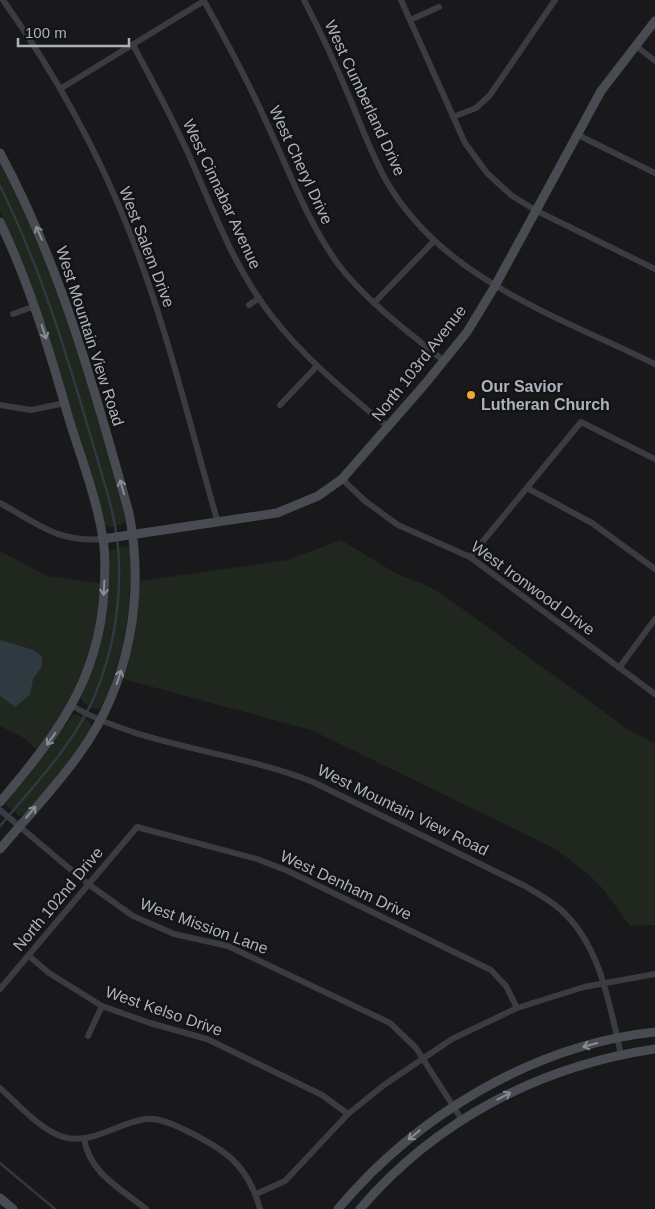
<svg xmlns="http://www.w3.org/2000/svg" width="655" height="1209" font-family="Helvetica,sans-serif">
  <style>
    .green { fill: #1f271f }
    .water { fill: #2e3a40 }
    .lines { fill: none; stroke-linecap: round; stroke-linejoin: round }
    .stream { stroke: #2e3a40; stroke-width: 2.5 }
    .street { stroke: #3a3c41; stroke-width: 6 }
    .secondary { stroke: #484b51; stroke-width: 9 }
    .oneway { stroke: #888e96 }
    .poi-dot { fill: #f6a637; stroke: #141417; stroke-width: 2 }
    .labels { text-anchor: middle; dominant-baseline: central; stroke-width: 5; stroke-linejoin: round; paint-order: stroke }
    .street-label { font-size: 16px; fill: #abb2bb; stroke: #141417 }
    .poi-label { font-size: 16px; font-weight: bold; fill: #abb2bb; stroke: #141417; text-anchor: start }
  </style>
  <rect width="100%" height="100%" fill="#19191b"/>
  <g class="green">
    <path d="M0 160 15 188 63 301 122 498 126 521 123 524 109 527 104 524 49 335 22 262 0 212Z"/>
    <path d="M341 540 397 574 422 583 442 594 632 732 655 743V925L630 926 603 889 587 873 557 850 521 832 311 730 123 679 134 638 140 581 287 560Z"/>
    <path d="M126 545 130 549C132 613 126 649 102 708 95 711 85 706 81 699L82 695C103 646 109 604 109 551Z"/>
    <path d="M0 551 47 576 100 583C95 657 78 691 37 750L24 738 0 726Z"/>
    <path d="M73 715C81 714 91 720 92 728L77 751 26 814 19 816 6 805 9 796 52 744Z"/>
  </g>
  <path class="water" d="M0 640 34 650 42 657V666L33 679 30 695 15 707 0 696Z"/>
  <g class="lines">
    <g class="stream">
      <path d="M0 186C40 266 65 349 90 434 102 477 119 521 119 566 120 611 112 654 95 695 74 745 34 785 0 826"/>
      <path d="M0 1163 55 1209"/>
    </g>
    <g class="street">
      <path d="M3 0C54 72 98 151 130 233 167 327 190 426 218 523"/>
      <path d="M304 0C321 33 336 65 350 99 362 127 372 156 387 182 443 279 559 317 655 364"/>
      <path d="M401 0 465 143 487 173 511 195 535 210 655 269"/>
      <path d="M410 20 439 7"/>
      <path d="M133 45C152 80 171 116 188 153 213 209 233 266 271 315 304 358 346 392 388 427"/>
      <path d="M635 45 655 61"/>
      <path d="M60 89 204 1C227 42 249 83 268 126 290 173 307 221 338 264 367 302 407 331 444 361"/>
      <path d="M453 117 476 108 490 95 555 0"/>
      <path d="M576 134 655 173"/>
      <path d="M374 303 434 241"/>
      <path d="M249 305 259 298"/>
      <path d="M13 314 35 306"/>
      <path d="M0 405 31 410 65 403"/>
      <path d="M280 405 317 366"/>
      <path d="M342 479 365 501 398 525 470 557 655 694"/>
      <path d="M527 488 592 523 655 569"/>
      <path d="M0 503C38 524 58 543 103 539"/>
      <path d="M470 557 581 422 655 459"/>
      <path d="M619 668 655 619"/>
      <path d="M72 706C144 747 236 751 313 782L525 886C537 893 550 900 561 910 601 946 609 1004 621 1054"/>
      <path d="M0 810 88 884 133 916 174 934 228 946 390 1023 416 1048 462 1120"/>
      <path d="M29 956 49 973 102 1006 150 1023 207 1039 322 1095 348 1114"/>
      <path d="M0 989 137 827 257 859 288 871 491 970 506 986 517 1008"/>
      <path d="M88 1036 102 1006"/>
      <path d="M0 1088C19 1105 42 1132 67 1138 94 1143 119 1123 145 1119 158 1117 173 1124 185 1130 224 1149 248 1164 260 1209"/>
      <path d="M84 1138C89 1173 120 1188 146 1209"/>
      <path d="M256 1194 285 1181 348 1114 384 1085 452 1039 517 1008 584 987 655 974"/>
    </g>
    <g class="secondary">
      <path d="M0 153C61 266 95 390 129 513 145 596 130 683 80 753 56 787 27 817 0 849"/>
      <path d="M0 222C30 285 50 352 69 419 81 458 97 499 103 539 106 556 105 575 104 592 99 681 55 737 0 802"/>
      <path d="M103 539 277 513 318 496 342 479 425 384 467 332 495 286 601 91 655 21"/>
      <path d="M0 1198 13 1209"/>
      <path d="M338 1209C416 1116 533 1045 655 1032"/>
      <path d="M360 1209C436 1120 540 1066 655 1049"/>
    </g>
  </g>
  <defs><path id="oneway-shaft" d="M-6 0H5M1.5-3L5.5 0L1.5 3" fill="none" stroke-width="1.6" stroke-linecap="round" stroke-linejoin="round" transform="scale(1.25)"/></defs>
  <g class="oneway">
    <use href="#oneway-shaft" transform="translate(39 233) rotate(-114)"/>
    <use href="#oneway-shaft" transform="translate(44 332) rotate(72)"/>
    <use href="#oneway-shaft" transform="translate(122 487) rotate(-106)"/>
    <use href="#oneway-shaft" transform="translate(104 588) rotate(93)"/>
    <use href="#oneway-shaft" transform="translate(119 677) rotate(-72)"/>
    <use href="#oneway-shaft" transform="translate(51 739) rotate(125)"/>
    <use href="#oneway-shaft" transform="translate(31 812) rotate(-50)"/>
    <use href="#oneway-shaft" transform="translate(590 1045) rotate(165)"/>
    <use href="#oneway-shaft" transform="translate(504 1096) rotate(-28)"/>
    <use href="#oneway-shaft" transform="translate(414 1135) rotate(141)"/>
  </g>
  <circle class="poi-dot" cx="471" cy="395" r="5"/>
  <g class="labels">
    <g class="street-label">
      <text transform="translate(365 98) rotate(65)">West Cumberland Drive</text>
      <text transform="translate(301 165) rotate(65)">West Cheryl Drive</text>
      <text transform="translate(222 194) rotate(65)">West Cinnabar Avenue</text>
      <text transform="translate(147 247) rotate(69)">West Salem Drive</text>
      <text transform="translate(90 336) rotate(72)">West Mountain View Road</text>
      <text transform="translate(419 363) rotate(-52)">North 103rd Avenue</text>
      <text transform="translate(533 588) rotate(36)">West Ironwood Drive</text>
      <text transform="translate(403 810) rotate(26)">West Mountain View Road</text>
      <text transform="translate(346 885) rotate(25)">West Denham Drive</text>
      <text transform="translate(58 899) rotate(-50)">North 102nd Drive</text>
      <text transform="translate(204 926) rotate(20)">West Mission Lane</text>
      <text transform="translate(164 1011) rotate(19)">West Kelso Drive</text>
    </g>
    <g class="poi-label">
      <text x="481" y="386">Our Savior<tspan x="481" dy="18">Lutheran Church</tspan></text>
    </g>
  </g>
  <path d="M18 38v8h111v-8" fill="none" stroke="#abb2bb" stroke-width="2.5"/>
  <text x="25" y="38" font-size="15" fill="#abb2bb" stroke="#141417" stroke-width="4" paint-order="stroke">100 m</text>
</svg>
